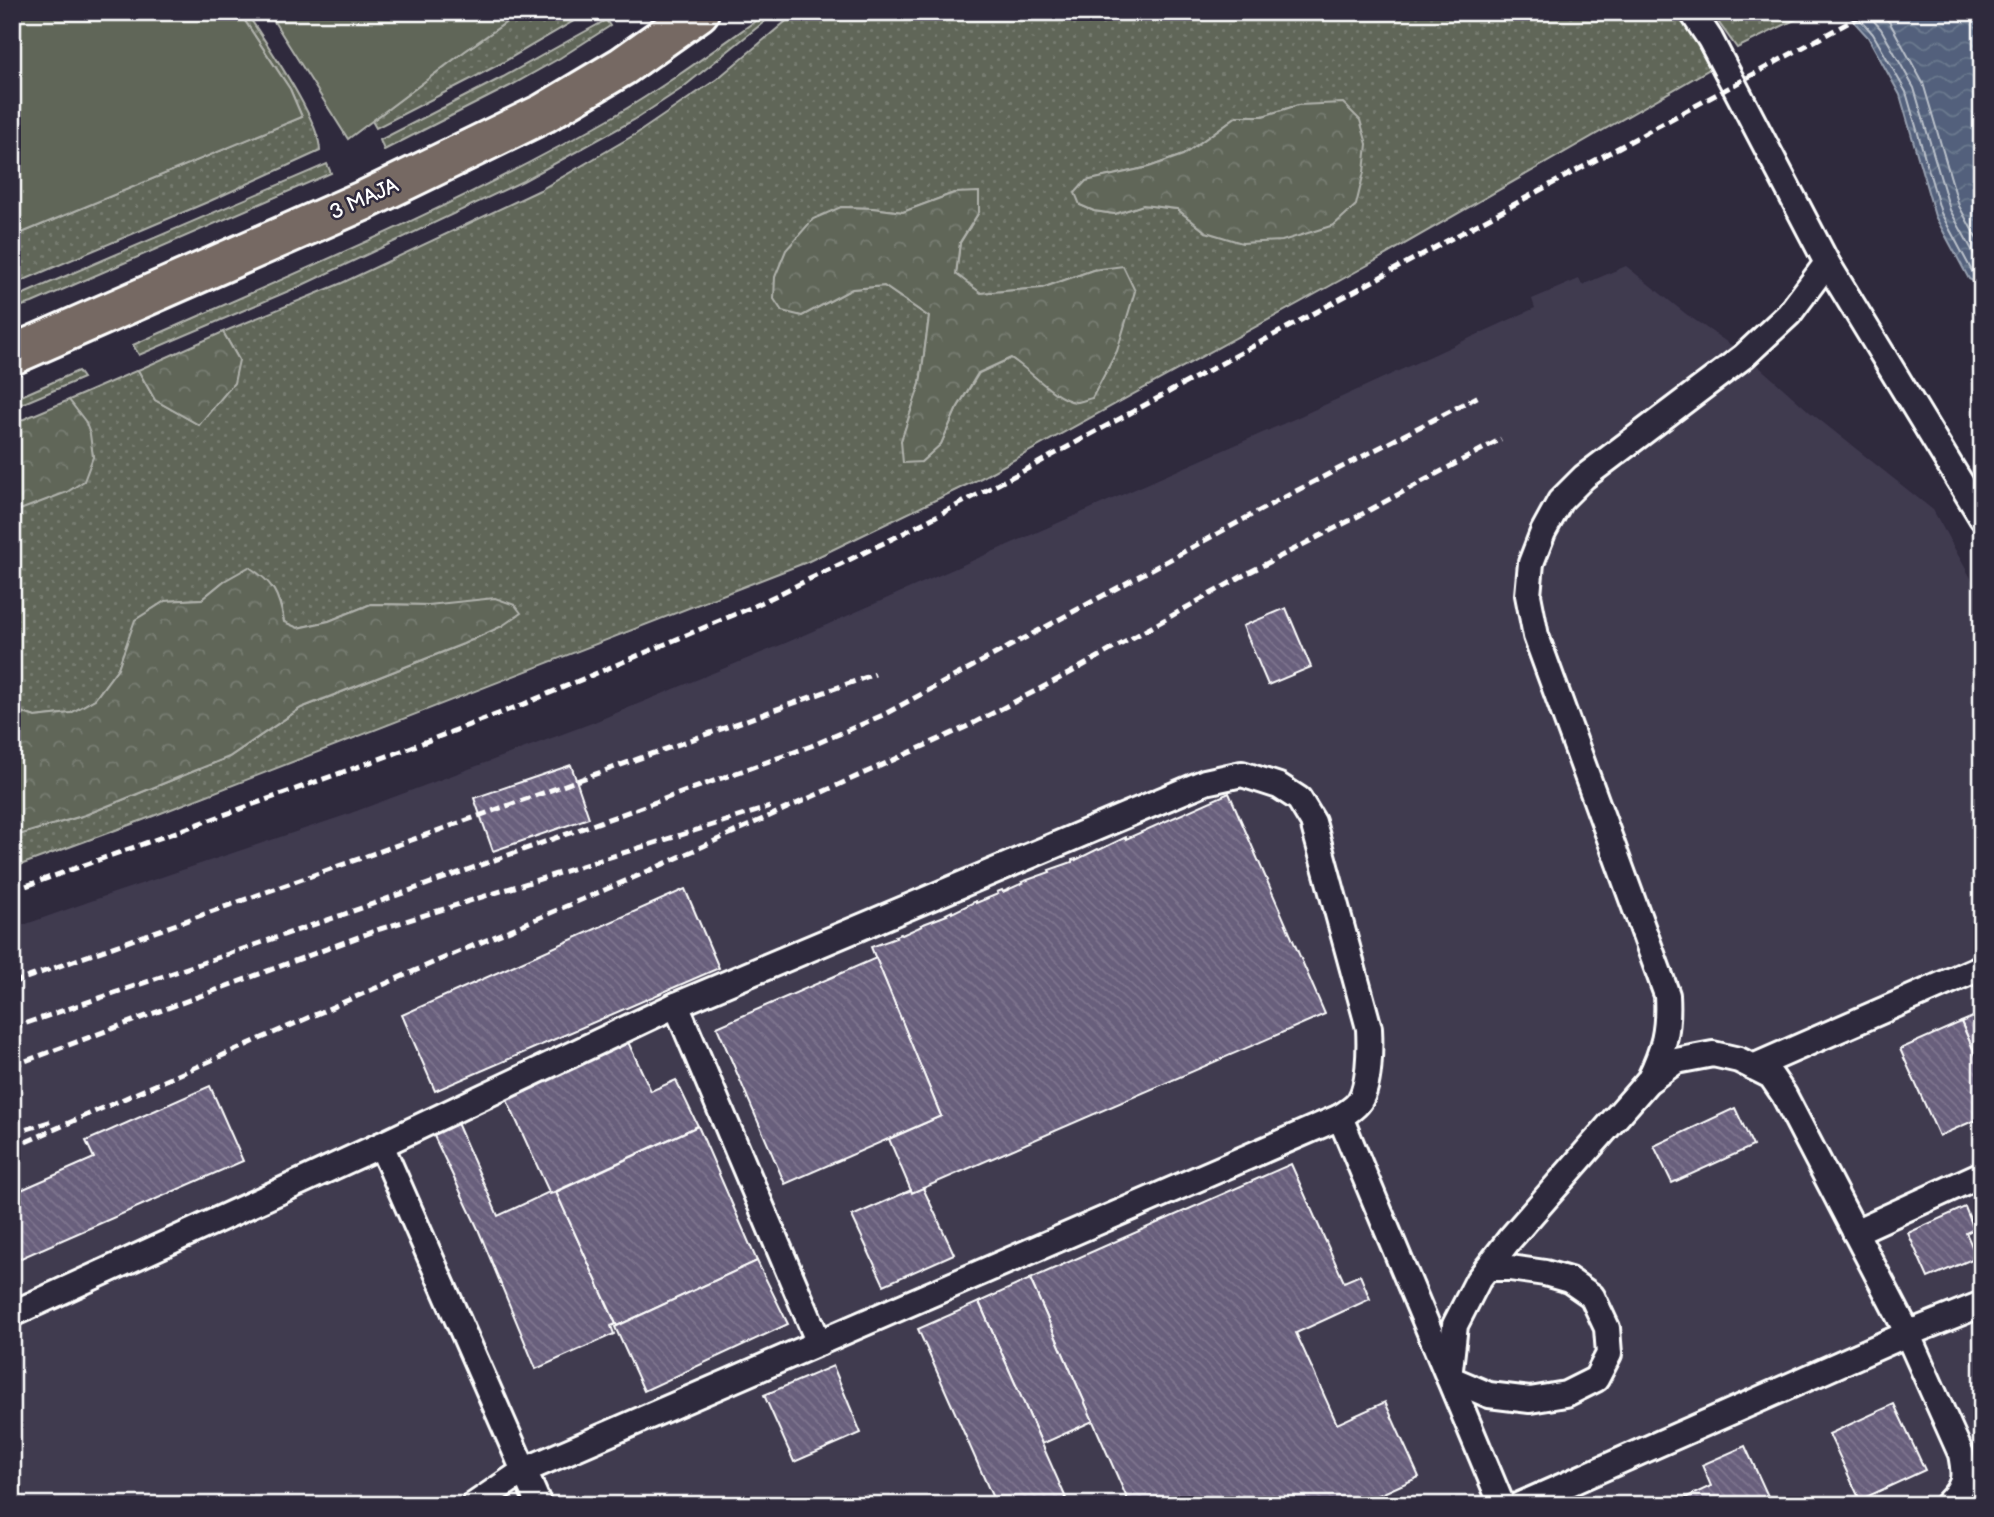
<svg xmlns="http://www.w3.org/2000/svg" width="1994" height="1517" font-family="'Balsamiq Sans',sans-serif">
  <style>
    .built { fill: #403a50 }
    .grass { fill: url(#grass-dots); stroke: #b0b2ac; stroke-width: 2; fill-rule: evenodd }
    .forest { fill: url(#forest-crowns); stroke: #b0b2ac; stroke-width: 2 }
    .green { fill: #606659; stroke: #b0b2ac; stroke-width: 2 }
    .water { fill: url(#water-waves); stroke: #97a0b0; stroke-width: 2 }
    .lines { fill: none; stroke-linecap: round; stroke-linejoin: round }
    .shore { stroke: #bac0ca; stroke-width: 2 }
    .building { fill: url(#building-back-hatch); stroke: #fff; stroke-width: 2 }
    .lane-casing { stroke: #fff; stroke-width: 30 }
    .primary-casing { stroke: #fff; stroke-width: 44 }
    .lane { stroke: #2f2a3d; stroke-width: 24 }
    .primary { stroke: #766964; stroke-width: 38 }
    .rail { stroke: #fff; stroke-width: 5; stroke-dasharray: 10 5; stroke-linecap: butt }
    .labels { text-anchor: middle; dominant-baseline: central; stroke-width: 5; stroke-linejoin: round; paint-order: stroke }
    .street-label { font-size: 21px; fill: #fff; stroke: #2f2a3d }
  </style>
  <defs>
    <pattern id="grass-dots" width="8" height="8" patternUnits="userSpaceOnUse" patternTransform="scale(1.75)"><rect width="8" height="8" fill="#606659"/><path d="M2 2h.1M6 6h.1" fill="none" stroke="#787d72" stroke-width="1.8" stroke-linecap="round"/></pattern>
    <pattern id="forest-crowns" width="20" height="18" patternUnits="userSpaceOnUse" patternTransform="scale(1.75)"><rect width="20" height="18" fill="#606659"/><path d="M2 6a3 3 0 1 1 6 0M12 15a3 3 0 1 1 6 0" fill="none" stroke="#787d72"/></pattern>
    <pattern id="water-waves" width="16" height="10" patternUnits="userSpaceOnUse" patternTransform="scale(1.75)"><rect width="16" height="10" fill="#52617b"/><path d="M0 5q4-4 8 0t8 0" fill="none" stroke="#6c798f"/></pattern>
    <pattern id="building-back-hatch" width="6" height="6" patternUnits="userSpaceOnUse" patternTransform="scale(1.75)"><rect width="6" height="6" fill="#685e7b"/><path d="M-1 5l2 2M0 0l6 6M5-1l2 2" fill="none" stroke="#7f768f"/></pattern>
  </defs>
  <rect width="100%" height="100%" fill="#2f2a3d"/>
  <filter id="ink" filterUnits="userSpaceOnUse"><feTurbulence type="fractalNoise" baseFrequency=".0143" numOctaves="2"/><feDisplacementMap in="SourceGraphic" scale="14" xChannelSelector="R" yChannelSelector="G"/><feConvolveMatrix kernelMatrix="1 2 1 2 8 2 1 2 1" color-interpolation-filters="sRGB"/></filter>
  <g filter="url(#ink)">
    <path class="built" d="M1626 266 1686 314 1747 356 1811 413 1933 510 1982 598V1505H12V929L108 895 343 816 592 723 788 642 1294 419 1535 308 1532 299 1579 279 1582 285Z"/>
    <g class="grass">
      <path d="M239 12H246C265 42 320 119 320 151L210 201 12 285V237L302 117 290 89Z"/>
      <path d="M521 12H589L500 64 376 128 372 121 465 51Z"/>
      <path d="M768 12 775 13 681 89 634 120 523 181 298 287 139 355 133 345C296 273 460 205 614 116 667 85 717 48 768 12Z"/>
      <path d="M797 12H1680L1692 28 1713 67 1368 265 981 478 807 562 143 820 12 868V837L85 815 229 757 301 708 463 644 502 626 428 605 371 604 329 621 297 628 284 622 281 603 224 581 202 599 165 601 136 620 118 668 95 699 71 713 35 717 12 709V513L30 505 93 457C89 429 86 422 69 400L138 370 155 400 199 425 239 360 223 332 342 283 540 190 636 134 717 79ZM1298 105 1206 232 1177 209 1143 205 1115 214 1094 211 1080 205 1086 181 1149 167 1183 155 1237 116H1263ZM954 193 979 212 960 243 956 275 981 293 1042 288 1093 270 1027 369 1011 358 979 373 956 410 941 444 921 462 901 441 920 384 929 317 884 286 852 289 802 316 841 207 872 208 903 212Z"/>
      <path d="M1711 12H1811L1737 48Z"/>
      <path d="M606 20 610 26 560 58 510 86 384 150 380 140 503 77Z"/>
      <path d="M327 164 331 173 32 303 12 309V299Z"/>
      <path d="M78 371 83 378 12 408V400Z"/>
    </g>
    <g class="forest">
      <path d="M1343 103 1360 120 1367 144 1364 172 1356 205 1334 225 1282 241 1242 243 1206 232 1177 209 1143 205 1115 214 1094 211 1080 205 1075 193 1086 181 1149 167 1183 155 1237 116H1263L1298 105Z"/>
      <path d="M979 192V212L960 242 956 274 981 293 1042 288 1093 270 1123 266 1135 291 1117 351 1092 398C1087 399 1081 402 1076 402 1055 400 1030 370 1011 358L978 373 956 410 941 444 921 462 903 463 901 441 920 384 929 317 884 286 852 289 802 316 782 311 774 299 775 277 786 250 813 219 841 207 872 208 903 212 954 193Z"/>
      <path d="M223 332 239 360 234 383 199 425 155 400 138 370Z"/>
      <path d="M69 400 85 421 90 434 93 457 84 481 67 492 12 513V424Z"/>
      <path d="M249 567C273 582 279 594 284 622L298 628 329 621 371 604 428 605 495 598 515 605 521 613 502 626 463 644 301 708 229 757 85 815 12 837V709L35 717 71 713 95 699 118 668 135 620 165 601 202 599 224 581Z"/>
    </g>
    <g class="green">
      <path d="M12 12H239L290 89 302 117 12 237Z"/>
      <path d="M268 12H521L465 51 348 139Z"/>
    </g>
    <path class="water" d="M1845 12H1982V286L1969 279 1935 216 1900 95 1868 37Z"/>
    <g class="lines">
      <g class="shore">
        <path d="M1854 12 1873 34 1906 92 1941 213 1973 273 1982 278"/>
        <path d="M1866 12 1881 29 1914 88 1950 210 1982 268"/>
        <path d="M1880 12 1890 23 1923 83 1959 206 1982 248"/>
      </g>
    </g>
    <g class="building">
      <path d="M1286 608 1311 667 1268 685 1243 626Z"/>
      <path d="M571 765 589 818 493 851 474 798Z"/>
      <path d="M1229 793 1325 1014 912 1193 889 1139 941 1116 871 947 896 938 895 936 901 934 902 935 922 926 921 925 947 915 946 914 952 911V913L976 901V903L998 894 997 892 1002 890 1003 892 1023 883 1022 882 1050 872 1049 870 1072 862V860L1076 859V860L1098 849 1099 850 1126 837V839Z"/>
      <path d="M685 889 719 968 435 1091 402 1015Z"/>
      <path d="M876 958 941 1116 785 1184 717 1027Z"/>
      <path d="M1982 1013V1069L1961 1022Z"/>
      <path d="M1961 1022 1982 1069V1117L1939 1136 1900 1049Z"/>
      <path d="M628 1042 651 1091 676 1080 698 1126 550 1194 506 1098Z"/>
      <path d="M210 1086 243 1161 12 1262V1194L94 1158 86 1141Z"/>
      <path d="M1735 1108 1753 1146 1672 1183 1654 1146Z"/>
      <path d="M457 1123 498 1216 549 1192 550 1194 556 1192 616 1324 611 1326 614 1334 536 1369 478 1229 433 1134Z"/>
      <path d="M698 1126 757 1261 617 1326 556 1192Z"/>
      <path d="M1291 1164 1344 1282 1360 1275 1370 1299 1296 1333 1337 1424 1385 1402 1419 1477 1357 1505H1130L1030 1279Z"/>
      <path d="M923 1188 954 1254 884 1285 852 1216 911 1190 912 1193Z"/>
      <path d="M1965 1207 1974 1229 1966 1233 1977 1257 1928 1278 1908 1233Z"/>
      <path d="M757 1261 788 1324 644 1391 615 1327Z"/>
      <path d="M1030 1279 1093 1421 1042 1444 979 1302Z"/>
      <path d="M979 1302 1042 1444 1069 1505H996L918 1329Z"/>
      <path d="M833 1366 861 1433 794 1462 764 1395Z"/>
      <path d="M1894 1404 1925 1470 1860 1500 1829 1434Z"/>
      <path d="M1745 1446 1772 1505H1670L1711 1486 1702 1465Z"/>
    </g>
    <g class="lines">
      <g class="lane-casing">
        <g id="lane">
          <path d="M1692 12 1710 39 1827 263 1982 518"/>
          <path d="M676 1005 819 1343"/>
          <path d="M1753 1067 1982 967"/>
          <path d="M1650 1080 1676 1061 1713 1054 1739 1060 1771 1076 1784 1095 1902 1322 1961 1454C1966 1479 1965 1486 1946 1505"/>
          <path d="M381 1145 676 1005 1205 782 1242 774 1279 786 1299 799 1313 822 1369 1028C1370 1047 1370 1088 1358 1103 1353 1109 1346 1113 1340 1117"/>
          <path d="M1855 1232 1982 1174"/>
          <path d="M1487 1268H1510L1545 1273 1569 1280 1592 1296 1607 1328 1609 1354 1596 1379 1566 1394 1530 1400 1489 1395 1449 1378 1455 1325 1478 1280 1509 1240 1649 1080C1664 1049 1669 1030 1667 995L1536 636 1528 595 1531 563 1543 532 1560 501 1584 477 1744 356 1789 314 1827 263"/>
          <path d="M12 1314 381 1145 539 1505"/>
          <path d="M474 1505 525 1470 1340 1117 1502 1505"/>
          <path d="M1520 1505 1907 1334 1982 1304"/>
        </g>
      </g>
      <g class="primary-casing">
        <path id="primary" d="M12 355 365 200 544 113 623 66 699 12"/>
      </g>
      <use href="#lane" class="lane"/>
      <use href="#primary" class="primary"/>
      <g class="rail">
        <path d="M12 891 396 753 524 704 750 608 894 538 1029 468 1868 12"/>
        <path d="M12 983 875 674"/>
        <path d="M12 1028 342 915 811 746 883 715 1294 492 1479 396"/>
        <path d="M12 1066 380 929 770 807"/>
        <path d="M12 1134 52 1121"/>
        <path d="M12 1148 444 958 635 877 966 727 1068 674 1246 574 1351 520 1501 439"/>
      </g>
    </g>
  </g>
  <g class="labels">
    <g class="street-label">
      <text transform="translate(364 199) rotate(-24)">3 MAJA</text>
    </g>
  </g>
  <rect width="1994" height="1517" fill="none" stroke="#2f2a3d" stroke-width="42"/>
  <rect x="21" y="21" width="1952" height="1475" fill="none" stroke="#fff" stroke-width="2.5" filter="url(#ink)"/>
</svg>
